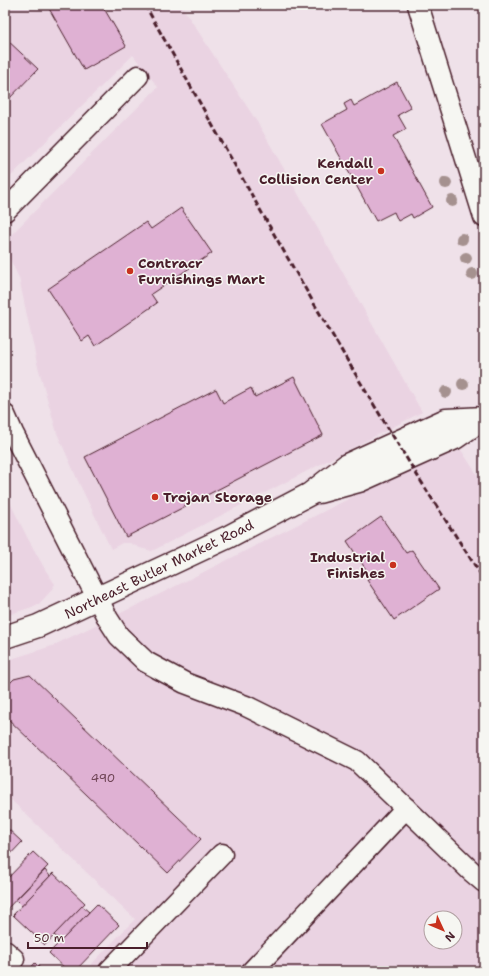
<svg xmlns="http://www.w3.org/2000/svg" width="489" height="976" font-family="'Shantell Sans',sans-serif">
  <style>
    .built { fill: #ead3e2; fill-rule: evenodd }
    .building { fill: #dfb1d3; stroke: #4a1f2b }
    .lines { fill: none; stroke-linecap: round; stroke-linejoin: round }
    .minor-casing { stroke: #4a1f2b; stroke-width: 23 }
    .major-casing { stroke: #4a1f2b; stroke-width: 25 }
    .minor { stroke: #f6f6f2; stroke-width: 20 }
    .major { stroke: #f6f6f2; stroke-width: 22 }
    .rail { stroke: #4a1f2b; stroke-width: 3; stroke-dasharray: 6 3; stroke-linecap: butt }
    .tree { fill: #a5918f }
    .poi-dot { fill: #c8321e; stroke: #f6f6f2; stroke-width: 1.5 }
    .labels { text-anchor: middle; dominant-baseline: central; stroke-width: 3; stroke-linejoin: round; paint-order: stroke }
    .number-label { font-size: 12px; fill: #6f4455 }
    .poi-label { font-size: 14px; font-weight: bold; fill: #4a1f2b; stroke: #f6f6f2; text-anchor: end }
    .street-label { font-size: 14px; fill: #4a1f2b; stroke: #f6f6f2 }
  </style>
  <rect width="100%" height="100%" fill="#efe1e9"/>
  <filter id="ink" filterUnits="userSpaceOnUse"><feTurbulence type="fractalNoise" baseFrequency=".025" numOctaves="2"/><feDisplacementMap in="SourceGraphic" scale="8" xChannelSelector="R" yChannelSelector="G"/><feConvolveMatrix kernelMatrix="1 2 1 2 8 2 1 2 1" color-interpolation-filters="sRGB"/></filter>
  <g filter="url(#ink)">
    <g class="built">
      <path d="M5 5H181L259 125 422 412 152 551 140 548 130 543H122L111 549 79 483 57 433 37 363 19 278 5 249V241L158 87 133 55 5 182Z"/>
      <path d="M461 450 484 485V971H85L135 919 5 794V661L52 646 150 599 386 480ZM431 918H455V942H431Z"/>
      <path d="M5 493 27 537 46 571 55 584 50 592 38 605 5 616Z"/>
    </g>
    <g class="building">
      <path d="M47 5H102L126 46 84 70Z"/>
      <path d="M5 38 38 69 5 103Z"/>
      <path d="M397 82 411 108 398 115 406 129 393 136 432 207 413 218 411 214 398 221 394 212 376 221 322 124 347 110 344 104 351 100 354 106Z"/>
      <path d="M181 208 212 253 151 294 157 303 95 346 89 336 82 341 48 289 146 222 151 229Z"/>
      <path d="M294 377 323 435 126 537 85 457 216 389 223 403 251 388 255 397Z"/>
      <path d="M381 517 406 553 412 550 439 589 394 620 367 580 371 577 347 541Z"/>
      <path d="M30 675 201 839 168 873 5 716V688L14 679Z"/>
      <path d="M7 828 22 842 5 860V831Z"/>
      <path d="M33 852 48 866 5 911V881Z"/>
      <path d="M45 870 50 876 22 906 16 900Z"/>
      <path d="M53 873 85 903 45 945 13 915Z"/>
      <path d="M97 904 119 925 75 971H68L49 953Z"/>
      <path d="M82 906 89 912 61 941 54 935Z"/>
      <path d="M35 963 43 971H28Z"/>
    </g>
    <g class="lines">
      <g class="minor-casing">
        <g id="minor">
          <path d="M418 5 484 217"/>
          <path d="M5 211 138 76"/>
          <path d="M5 415 13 433 108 619 119 636 146 662 185 683 246 706 357 761 471 871 484 882"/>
          <path d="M5 951 14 959 5 968"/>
          <path d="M109 971 222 854"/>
          <path d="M252 971 406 808"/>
        </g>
      </g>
      <g class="major-casing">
        <g id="major">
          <path d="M319 492 359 481 455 438 484 418"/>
          <path d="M5 637 38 626 228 537 310 494 347 465 446 420 484 418"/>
        </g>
      </g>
      <use href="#minor" class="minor"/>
      <use href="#major" class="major"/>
      <path class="rail" d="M145 5C254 199 361 394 484 579"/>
    </g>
    <g class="tree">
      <circle cx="446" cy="183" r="6"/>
      <circle cx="452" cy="201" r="6"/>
      <circle cx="462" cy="239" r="6"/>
      <circle cx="466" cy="258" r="6"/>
      <circle cx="472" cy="274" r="6"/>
      <circle cx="463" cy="384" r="6"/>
      <circle cx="446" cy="392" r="6"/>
    </g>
  </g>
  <g class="poi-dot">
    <circle cx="381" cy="171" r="4"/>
    <circle cx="130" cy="271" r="4"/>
    <circle cx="155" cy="497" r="4"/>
    <circle cx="393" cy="565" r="4"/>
  </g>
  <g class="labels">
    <g class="number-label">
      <text x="103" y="778">490</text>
    </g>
    <g class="poi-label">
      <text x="373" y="163">Kendall<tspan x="373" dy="16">Collision Center</tspan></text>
      <text x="138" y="263" text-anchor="start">Contracr<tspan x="138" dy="16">Furnishings Mart</tspan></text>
      <text x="163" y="497" text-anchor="start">Trojan Storage</text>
      <text x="385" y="557">Industrial<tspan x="385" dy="16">Finishes</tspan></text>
    </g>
    <g class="street-label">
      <text transform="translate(159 569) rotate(-26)">Northeast Butler Market Road</text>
    </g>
  </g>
  <rect width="489" height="976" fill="none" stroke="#f6f6f2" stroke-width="20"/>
  <rect x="10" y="10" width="469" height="956" fill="none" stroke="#4a1f2b" stroke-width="1.5" filter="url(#ink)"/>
  <g transform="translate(443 930) rotate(134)"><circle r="19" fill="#f6f6f2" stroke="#b1a0a2"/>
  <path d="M0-3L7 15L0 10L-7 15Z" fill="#c8321e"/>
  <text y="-6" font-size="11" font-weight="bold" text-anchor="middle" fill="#4a1f2b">N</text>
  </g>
  <path d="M28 942v6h119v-6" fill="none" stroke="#4a1f2b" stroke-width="2"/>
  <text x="34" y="942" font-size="12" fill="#4a1f2b" stroke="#f6f6f2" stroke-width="3" paint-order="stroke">50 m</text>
</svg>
